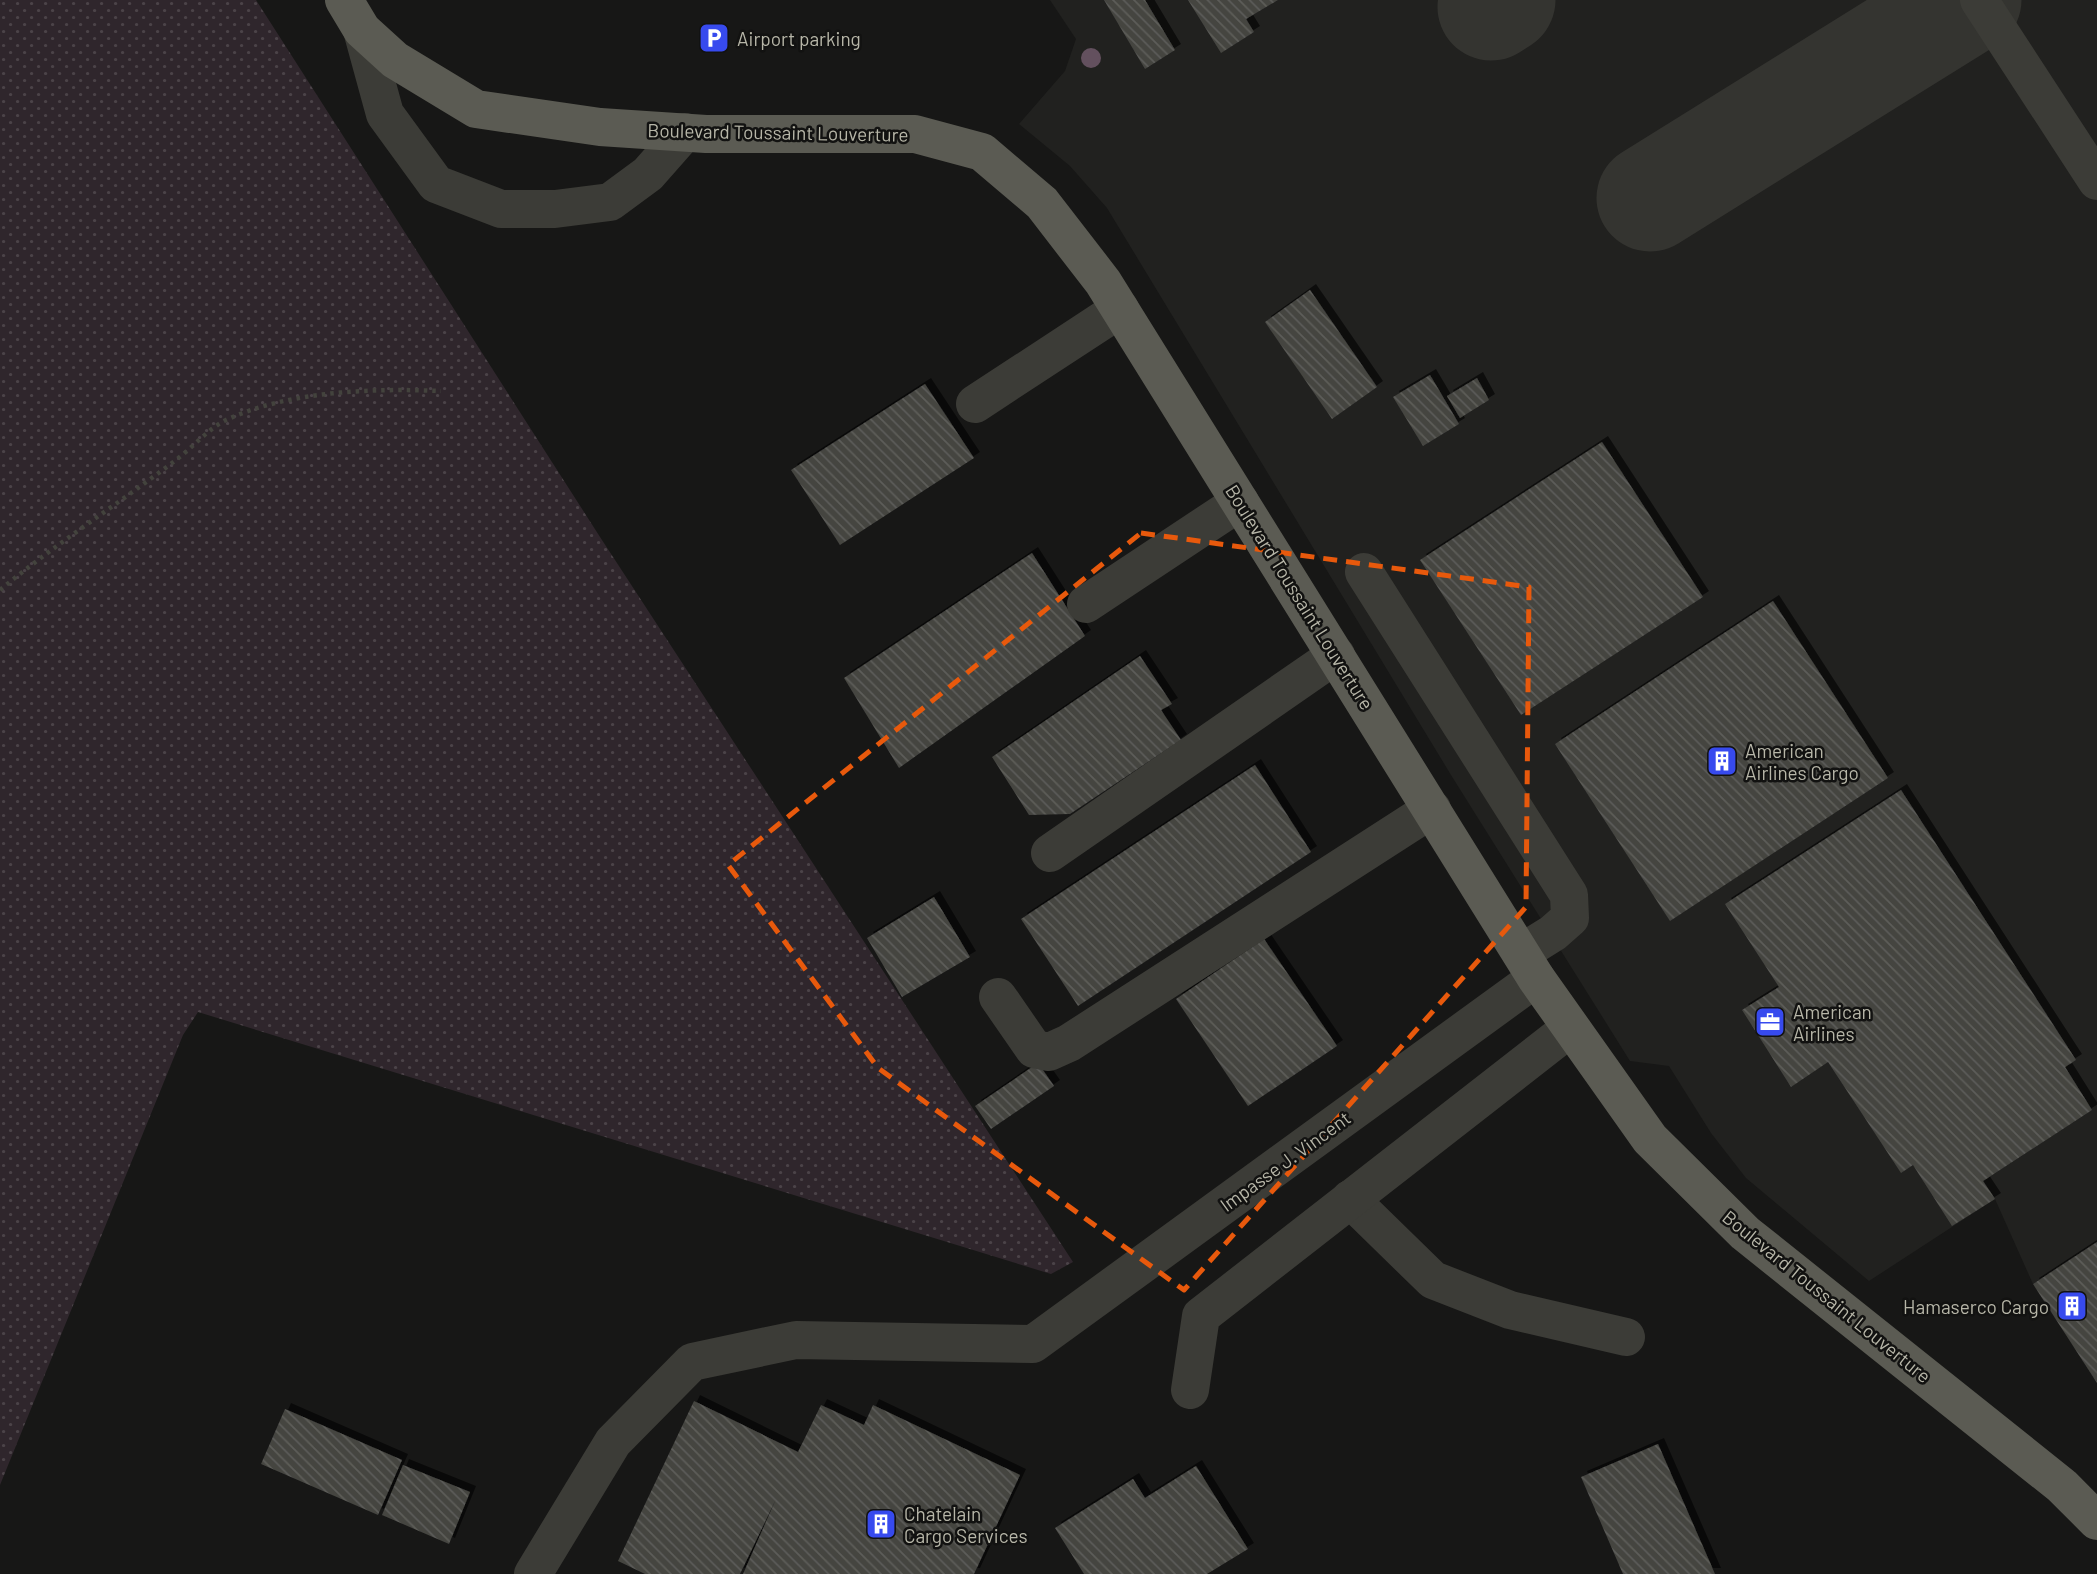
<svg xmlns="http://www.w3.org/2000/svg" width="2097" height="1574" font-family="Barlow,sans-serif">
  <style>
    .built { fill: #21211f }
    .grass { fill: url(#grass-dots) }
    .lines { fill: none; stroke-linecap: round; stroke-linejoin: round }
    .taxiway { stroke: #343430; stroke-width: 107 }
    .building { fill: url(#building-back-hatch); filter: url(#shadow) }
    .path { stroke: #43433d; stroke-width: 4.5; stroke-dasharray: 3.5 5; stroke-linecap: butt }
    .minor { stroke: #3c3c37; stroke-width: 38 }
    .major { stroke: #5b5b53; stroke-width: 38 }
    .tree { fill: #63505e }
    .marked { fill: none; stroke: #e8590c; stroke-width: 5; stroke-dasharray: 14 9; stroke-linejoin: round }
    .labels { text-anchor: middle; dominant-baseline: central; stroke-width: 5; stroke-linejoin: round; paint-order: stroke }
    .poi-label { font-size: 19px; fill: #b7b6a8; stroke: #121211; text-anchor: start }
    .street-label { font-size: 19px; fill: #b7b6a8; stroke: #121211 }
  </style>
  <defs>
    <pattern id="grass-dots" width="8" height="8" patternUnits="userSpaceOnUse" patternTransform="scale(1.75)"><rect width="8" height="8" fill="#2f262c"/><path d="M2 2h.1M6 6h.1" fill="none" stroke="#4b4348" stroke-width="1.8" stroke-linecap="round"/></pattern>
    <pattern id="building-back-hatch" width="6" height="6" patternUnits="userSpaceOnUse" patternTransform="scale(1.75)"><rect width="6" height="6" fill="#444440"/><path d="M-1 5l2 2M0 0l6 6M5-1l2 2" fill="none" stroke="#5d5d59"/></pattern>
    <filter id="shadow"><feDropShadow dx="6" dy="-6" stdDeviation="0" flood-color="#0009"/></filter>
  </defs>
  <rect width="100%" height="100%" fill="#171716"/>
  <path class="built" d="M1050 0H2097V1242L2033 1284 1995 1199 1869 1281 1746 1178 1711 1133 1669 1066 1630 1061 1451 775 1107 208 1070 166 1019 124 1065 71 1076 39Z"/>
  <path class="grass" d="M0 0H256L600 537 1073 1262 1051 1274 198 1012 183 1035 0 1485Z"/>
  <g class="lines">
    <g class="taxiway">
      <path d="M1491 7 1502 0"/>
      <path d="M1650 198 1968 0"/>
    </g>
  </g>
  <g class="building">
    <path d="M1104 0H1145L1175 50 1145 69Z"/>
    <path d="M1188 0H1278L1246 19 1254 32 1221 53Z"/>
    <path d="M1310 290 1377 387 1332 419 1265 322Z"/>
    <path d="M1430 375 1459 424 1423 446 1393 397Z"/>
    <path d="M1477 378 1489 400 1460 418 1447 396Z"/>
    <path d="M925 384 974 458 840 545 791 470Z"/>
    <path d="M1602 442 1703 597 1521 715 1420 560Z"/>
    <path d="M1032 553 1085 636 899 768 844 678Z"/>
    <path d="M1773 601 1888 778 1670 921 1555 744Z"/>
    <path d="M1140 656 1172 704 1161 710 1181 740 1070 814 1029 815 992 757Z"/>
    <path d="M1255 765 1311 852 1078 1006 1021 919Z"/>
    <path d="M1901 790 2076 1060 2065 1067 2092 1110 1983 1181 1995 1199 1952 1226 1913 1165 1901 1173 1828 1062 1791 1087 1742 1010 1779 987 1725 904Z"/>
    <path d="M934 897 970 957 902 997 867 938Z"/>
    <path d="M1264 939 1337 1046 1248 1106 1176 999Z"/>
    <path d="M1038 1063 1054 1086 991 1129 975 1106Z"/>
    <path d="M2097 1242V1383L2033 1284Z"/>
    <path d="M694 1401 798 1452 821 1405 864 1425 873 1405 1020 1475 974 1574H743L776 1499 740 1574H645L618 1561Z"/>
    <path d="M285 1409 402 1460 378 1515 261 1464Z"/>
    <path d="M1658 1444 1715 1574H1623L1581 1477Z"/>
    <path d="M403 1465 470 1492 449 1544 382 1515Z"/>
    <path d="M1196 1466 1248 1549 1207 1574H1084L1055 1528 1133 1479 1145 1498Z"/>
  </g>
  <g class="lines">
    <path class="path" d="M0 590C57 543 118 504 176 460 192 448 208 429 226 420 288 391 373 388 441 391"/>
    <g class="minor">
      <path d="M1979 0 2097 181"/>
      <path d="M362 30 385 114 436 184 501 209H555L610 202 648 174 685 132"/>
      <path d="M975 404 1120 309"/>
      <path d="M1364 572 1569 895 1570 918 1553 933 1521 953"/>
      <path d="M1086 604 1240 502"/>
      <path d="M1050 853 1336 655"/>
      <path d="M998 997 1034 1049 1049 1052 1069 1043 1432 809"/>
      <path d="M1350 1199 1433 1280 1510 1310 1626 1337"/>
      <path d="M1190 1390 1201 1316 1569 1029"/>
      <path d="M533 1574 613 1442 692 1362 796 1340 1033 1344 1536 978"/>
    </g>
    <path class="major" d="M344 0 362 30 395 60 476 109 600 127 706 134H915L982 152 1042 203 1103 282 1536 978 1650 1139 1745 1233 2062 1486 2097 1521"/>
  </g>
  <circle class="tree" cx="1091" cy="58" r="10"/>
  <path class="marked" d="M1141 533 1529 587 1526 907 1184 1290 878 1068 728 865Z"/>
  <defs>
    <g id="parking-square" transform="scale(1.575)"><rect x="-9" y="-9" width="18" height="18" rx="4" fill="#374aee" stroke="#121211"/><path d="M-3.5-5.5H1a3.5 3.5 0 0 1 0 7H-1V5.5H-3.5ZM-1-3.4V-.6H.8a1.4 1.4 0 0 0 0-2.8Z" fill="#fff"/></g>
    <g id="building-square" transform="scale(1.575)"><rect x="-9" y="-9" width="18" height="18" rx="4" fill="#374aee" stroke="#121211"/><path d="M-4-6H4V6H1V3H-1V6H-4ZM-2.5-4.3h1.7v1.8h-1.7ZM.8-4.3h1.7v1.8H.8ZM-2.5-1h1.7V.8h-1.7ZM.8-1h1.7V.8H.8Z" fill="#fff"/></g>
    <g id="office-square" transform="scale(1.575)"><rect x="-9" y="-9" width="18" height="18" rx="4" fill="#374aee" stroke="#121211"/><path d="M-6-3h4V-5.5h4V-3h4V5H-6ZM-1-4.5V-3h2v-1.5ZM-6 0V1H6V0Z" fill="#fff"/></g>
  </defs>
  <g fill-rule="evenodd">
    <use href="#parking-square" x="714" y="38"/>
    <use href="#building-square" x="1722" y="761"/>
    <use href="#office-square" x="1770" y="1022"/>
    <use href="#building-square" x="2072" y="1306"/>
    <use href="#building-square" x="881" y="1524"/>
  </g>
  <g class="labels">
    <g class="poi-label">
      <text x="737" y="38">Airport parking</text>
      <text x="1745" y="750">American<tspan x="1745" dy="22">Airlines Cargo</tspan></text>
      <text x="1793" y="1011">American<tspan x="1793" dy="22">Airlines</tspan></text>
      <text x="2049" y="1306" text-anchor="end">Hamaserco Cargo</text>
      <text x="904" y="1513">Chatelain<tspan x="904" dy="22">Cargo Services</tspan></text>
    </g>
    <g class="street-label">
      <text transform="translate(778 132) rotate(1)">Boulevard Toussaint Louverture</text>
      <text transform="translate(1300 597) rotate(58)">Boulevard Toussaint Louverture</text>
      <text transform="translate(1285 1161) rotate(-36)">Impasse J. Vincent</text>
      <text transform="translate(1827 1296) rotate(39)">Boulevard Toussaint Louverture</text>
    </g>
  </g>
</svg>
